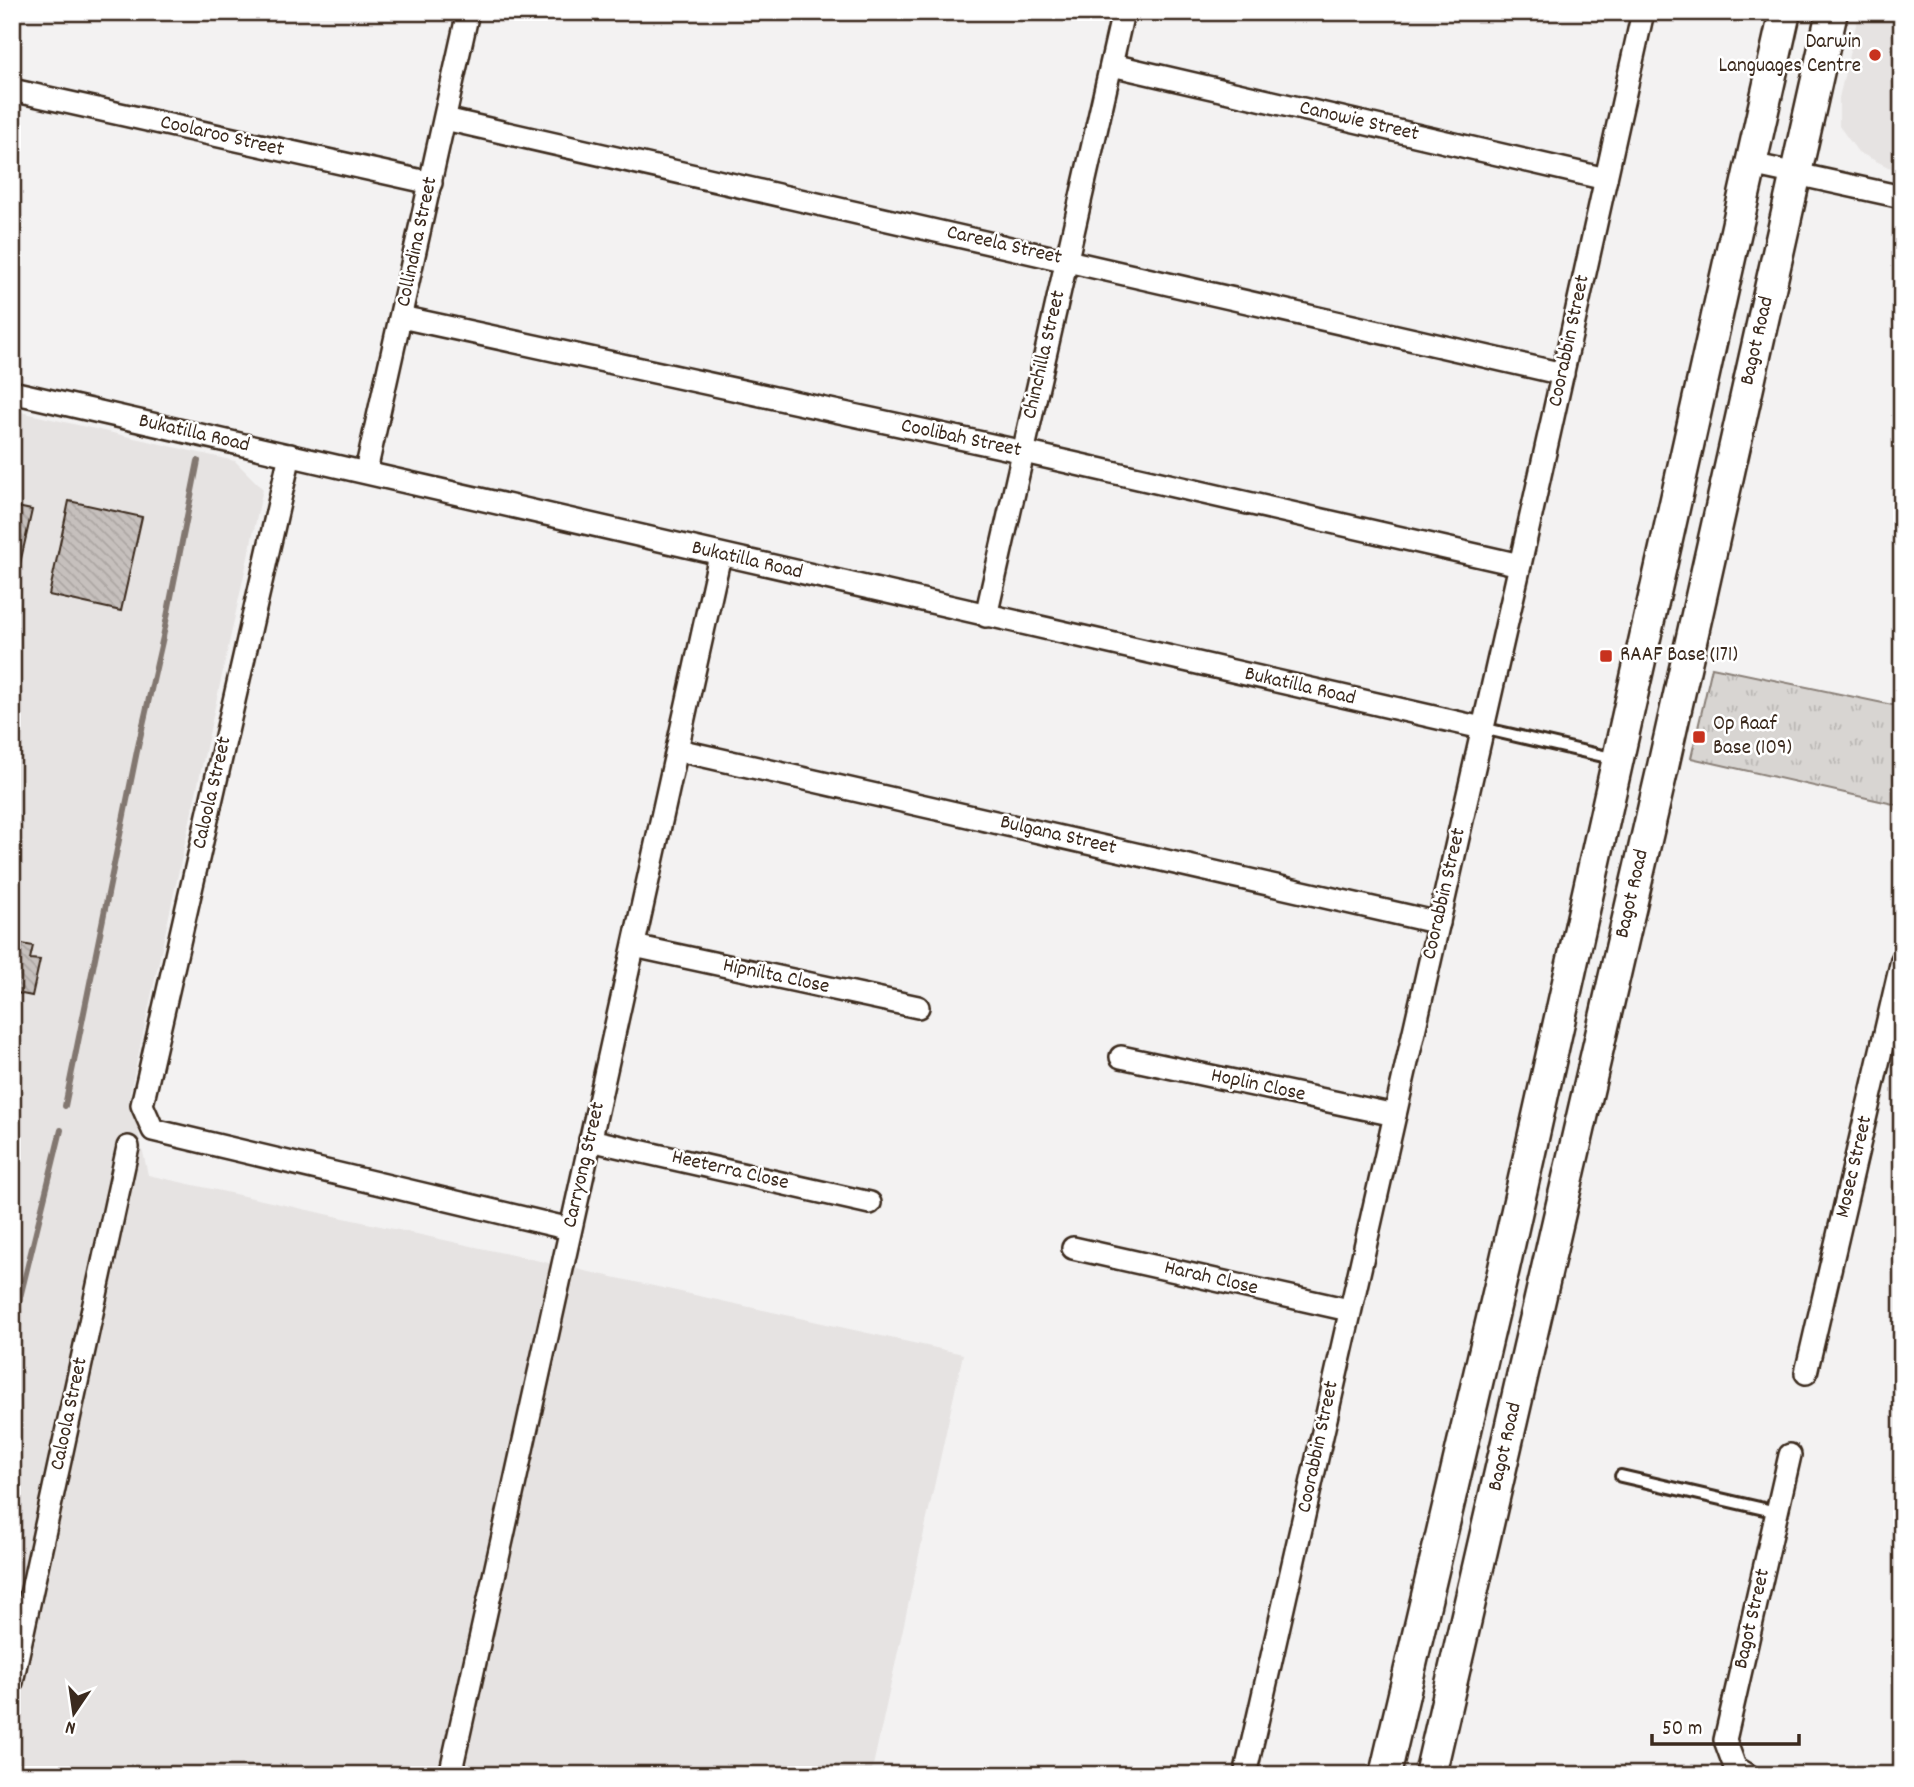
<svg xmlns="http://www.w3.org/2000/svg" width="1914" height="1787" font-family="Dekko,sans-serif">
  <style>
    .built { fill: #e6e3e2 }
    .park { fill: url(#park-tufts); stroke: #8a8078; stroke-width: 2 }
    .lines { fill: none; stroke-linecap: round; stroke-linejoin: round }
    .stream { stroke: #827770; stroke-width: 6 }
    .building { fill: url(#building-back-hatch); stroke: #3b2a1e; stroke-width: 2 }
    .lane-casing { stroke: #3b2a1e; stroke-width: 16 }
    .street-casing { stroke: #3b2a1e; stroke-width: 26 }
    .secondary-casing { stroke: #3b2a1e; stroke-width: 35 }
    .lane { stroke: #fff; stroke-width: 10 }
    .street { stroke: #fff; stroke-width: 21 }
    .secondary { stroke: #fff; stroke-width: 30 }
    .poi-dot { fill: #c8321e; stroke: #fff; stroke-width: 2.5 }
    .labels { text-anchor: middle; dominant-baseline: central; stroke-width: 5; stroke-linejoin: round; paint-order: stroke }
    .poi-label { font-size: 21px; fill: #3b2a1e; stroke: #fff; text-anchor: start }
    .street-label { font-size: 21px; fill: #3b2a1e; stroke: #fff }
  </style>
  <defs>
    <pattern id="park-tufts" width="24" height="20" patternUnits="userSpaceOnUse" patternTransform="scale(1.75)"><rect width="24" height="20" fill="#d8d5d2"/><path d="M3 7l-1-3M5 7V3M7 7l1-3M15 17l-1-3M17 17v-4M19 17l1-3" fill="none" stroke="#bab7b4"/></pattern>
    <pattern id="building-back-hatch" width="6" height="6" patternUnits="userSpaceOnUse" patternTransform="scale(1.75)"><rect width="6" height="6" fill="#c6c0bd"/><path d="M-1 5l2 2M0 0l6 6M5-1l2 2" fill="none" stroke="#aba5a2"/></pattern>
  </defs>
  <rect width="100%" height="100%" fill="#f3f2f2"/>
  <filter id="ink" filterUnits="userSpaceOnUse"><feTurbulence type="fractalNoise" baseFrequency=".0143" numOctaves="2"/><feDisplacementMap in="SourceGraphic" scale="14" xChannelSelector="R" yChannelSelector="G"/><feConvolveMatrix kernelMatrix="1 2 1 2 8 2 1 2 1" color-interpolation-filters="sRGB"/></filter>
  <g filter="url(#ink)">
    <g class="built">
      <path d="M1859 12H1902V171L1888 167 1858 152 1839 126V98Z"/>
      <path d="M12 410 235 461 263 489 130 1093 148 1175 963 1354 871 1775H12Z"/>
    </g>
    <path class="park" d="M1712 667 1902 707V806L1691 758Z"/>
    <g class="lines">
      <g class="stream">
        <path d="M65 1106 137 751 163 637 198 461"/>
        <path d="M12 1330 61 1130"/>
      </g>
    </g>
    <g class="building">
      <path d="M69 501 142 517 121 611 49 595Z"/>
      <path d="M12 506 32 510 19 568H12Z"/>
      <path d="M12 942 33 946 30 959 40 960 32 996 12 992Z"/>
    </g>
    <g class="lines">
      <g class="lane-casing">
        <g id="lane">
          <path d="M1482 728 1616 759"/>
          <path d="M1621 1476 1777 1512"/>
          <path d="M1899 1643 1902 1645"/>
        </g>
      </g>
      <g class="street-casing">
        <g id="street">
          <path d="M1112 65 1606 179"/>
          <path d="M12 90 431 183"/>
          <path d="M445 119 1563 374"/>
          <path d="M1751 164 1902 197"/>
          <path d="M401 317 1024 452 1520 565"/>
          <path d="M12 392 1482 728"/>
          <path d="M290 455 142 1105 153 1130 570 1229"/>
          <path d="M366 471 468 12"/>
          <path d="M986 616 1123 12"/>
          <path d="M678 750 1439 923"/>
          <path d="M634 946 918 1007"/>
          <path d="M1121 1057 1395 1115"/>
          <path d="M590 1140 870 1203"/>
          <path d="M1073 1248 1349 1310"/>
          <path d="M1806 1373 1902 960"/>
          <path d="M12 1682 128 1147"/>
          <path d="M450 1775 720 555"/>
          <path d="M1245 1775 1520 565 1643 12"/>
          <path d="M1748 1775 1735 1767 1725 1740 1790 1455"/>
        </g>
      </g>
      <g class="secondary-casing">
        <g id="secondary">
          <path d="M1385 1775 1504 1268 1785 12"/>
          <path d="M1430 1775 1662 771 1832 12"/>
        </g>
      </g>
      <use href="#lane" class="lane"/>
      <use href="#street" class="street"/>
      <use href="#secondary" class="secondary"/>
    </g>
  </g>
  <g class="poi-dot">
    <circle cx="1875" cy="55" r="7"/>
    <rect x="1599" y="649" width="14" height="14" rx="3.5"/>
    <rect x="1692" y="730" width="14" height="14" rx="3.5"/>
  </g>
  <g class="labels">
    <g class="poi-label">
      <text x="1861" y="43" text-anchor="end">Darwin<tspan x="1861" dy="24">Languages Centre</tspan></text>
      <text x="1620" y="656">RAAF Base (171)</text>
      <text x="1713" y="725">Op Raaf<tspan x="1713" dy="24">Base (109)</tspan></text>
    </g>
    <g class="street-label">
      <text transform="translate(1359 122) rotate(13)">Canowie Street</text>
      <text transform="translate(222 137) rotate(13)">Coolaroo Street</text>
      <text transform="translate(418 242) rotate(-78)">Collindina Street</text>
      <text transform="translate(1004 246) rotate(13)">Careela Street</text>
      <text transform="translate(1570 341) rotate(-78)">Coorabbin Street</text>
      <text transform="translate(1758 341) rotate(-77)">Bagot Road</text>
      <text transform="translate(1045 355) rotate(-77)">Chinchilla Street</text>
      <text transform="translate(194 434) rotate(13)">Bukatilla Road</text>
      <text transform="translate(961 439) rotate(12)">Coolibah Street</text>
      <text transform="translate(747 561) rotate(13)">Bukatilla Road</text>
      <text transform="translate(1300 687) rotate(13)">Bukatilla Road</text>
      <text transform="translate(213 793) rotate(-77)">Caloola Street</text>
      <text transform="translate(1058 836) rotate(13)">Bulgana Street</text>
      <text transform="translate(1445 894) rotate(-77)">Coorabbin Street</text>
      <text transform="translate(1633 894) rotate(-77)">Bagot Road</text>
      <text transform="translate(776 977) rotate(12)">Hipnilta Close</text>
      <text transform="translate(1258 1086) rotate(12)">Hoplin Close</text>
      <text transform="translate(585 1165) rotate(-77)">Carryong Street</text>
      <text transform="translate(1855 1167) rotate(-77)">Mosec Street</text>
      <text transform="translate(730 1171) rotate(13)">Heeterra Close</text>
      <text transform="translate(1211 1279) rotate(13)">Harah Close</text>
      <text transform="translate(70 1414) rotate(-78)">Caloola Street</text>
      <text transform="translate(1319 1447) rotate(-78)">Coorabbin Street</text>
      <text transform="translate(1506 1447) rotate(-77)">Bagot Road</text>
      <text transform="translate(1753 1619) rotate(-77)">Bagot Street</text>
    </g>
  </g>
  <rect width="1914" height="1787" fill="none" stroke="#fff" stroke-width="42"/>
  <rect x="21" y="21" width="1872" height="1745" fill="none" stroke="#3b2a1e" stroke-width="2.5" filter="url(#ink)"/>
  <g transform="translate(74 1713) rotate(193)" stroke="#ffffff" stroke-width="5" paint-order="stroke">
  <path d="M0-5L12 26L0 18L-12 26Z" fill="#3b2a1e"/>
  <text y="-10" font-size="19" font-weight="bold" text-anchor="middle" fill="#3b2a1e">N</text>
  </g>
  <path d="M1652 1734v10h147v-10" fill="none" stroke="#3b2a1e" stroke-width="3.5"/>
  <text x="1662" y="1734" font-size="21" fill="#3b2a1e" stroke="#ffffff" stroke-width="5" paint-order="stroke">50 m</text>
</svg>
